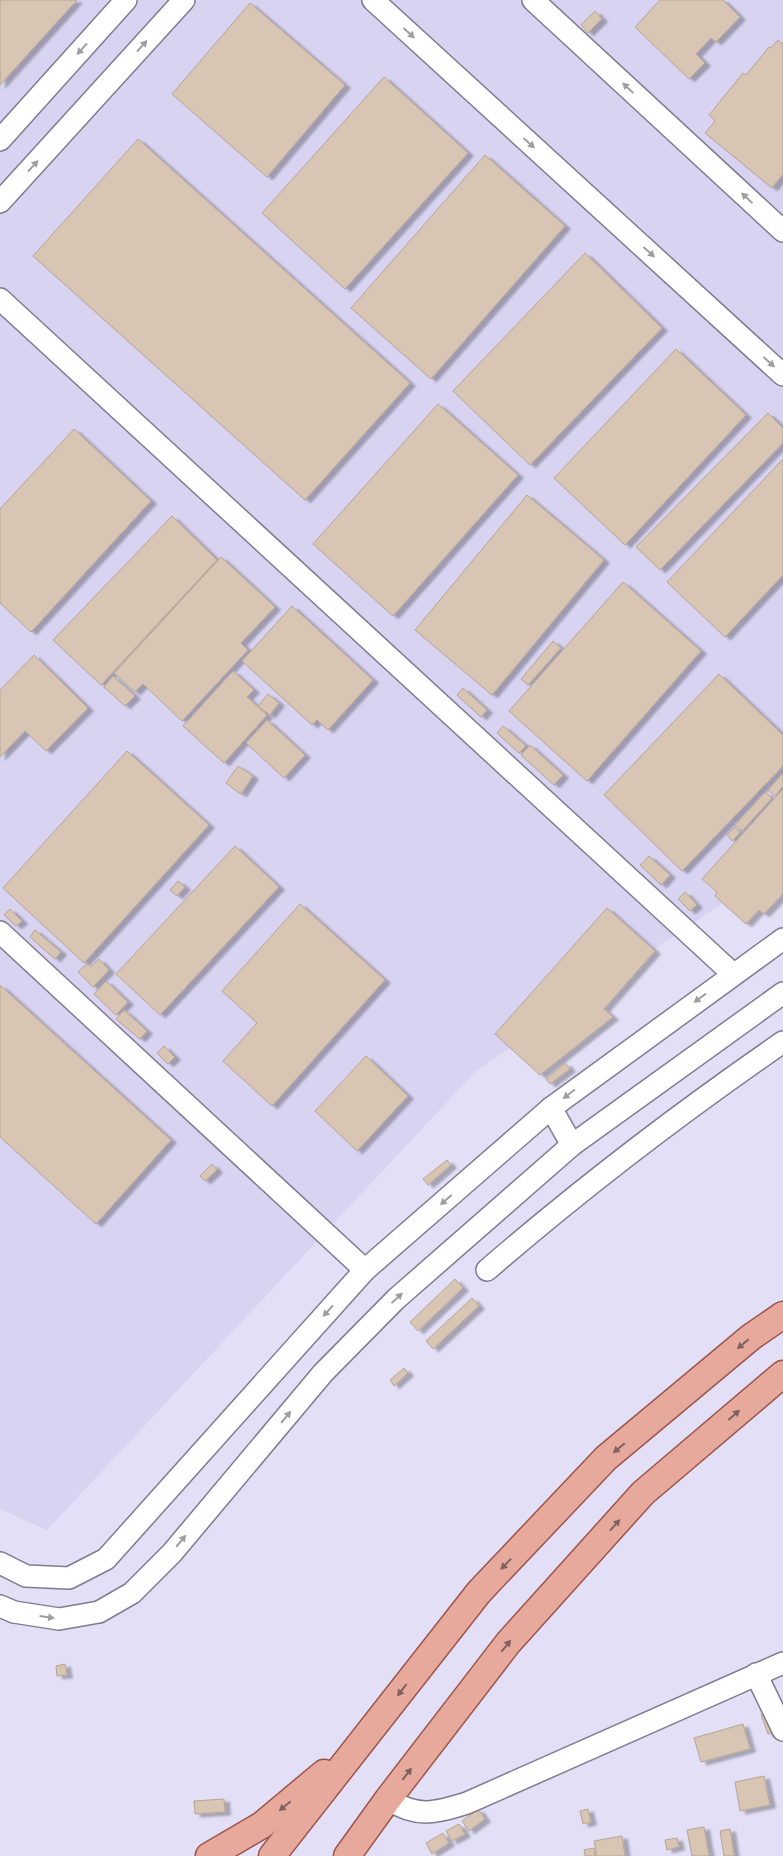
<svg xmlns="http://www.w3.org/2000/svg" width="783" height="1856" font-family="Bitter,serif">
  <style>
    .built { fill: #d7d3f1 }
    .building { fill: #d8c5b4; stroke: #b6a594; filter: url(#shadow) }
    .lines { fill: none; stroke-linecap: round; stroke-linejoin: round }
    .minor-casing { stroke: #7f7c91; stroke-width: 24 }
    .major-casing { stroke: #9b564c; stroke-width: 29 }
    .minor { stroke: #fff; stroke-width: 21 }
    .major { stroke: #e8a99d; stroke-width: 26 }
    .oneway { fill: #9e9ea1 }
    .oneway2 { fill: #7e6260 }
  </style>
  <defs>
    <filter id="shadow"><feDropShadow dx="5.5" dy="3" stdDeviation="1" flood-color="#0004"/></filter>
  </defs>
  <rect width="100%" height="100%" fill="#e2dff6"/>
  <path class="built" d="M0 0H783V862L476 1071 47 1530 0 1509Z"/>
  <g class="building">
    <path d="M0 0H77L0 85Z"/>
    <path d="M660 0H723L740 17 716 42 711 38 696 54 705 63 689 79 635 27Z"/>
    <path d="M250 3 345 85 267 177 172 94Z"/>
    <path d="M595 11 602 19 588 33 581 25Z"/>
    <path d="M778 40 783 44V174L772 188 705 133 715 121 709 115 743 73 746 75 769 47 771 48Z"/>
    <path d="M384 77 468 153 345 289 262 213Z"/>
    <path d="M138 139 410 383 305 500 33 256Z"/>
    <path d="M485 155 565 226 431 379 351 308Z"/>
    <path d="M585 253 662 328 530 465 453 391Z"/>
    <path d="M676 349 746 415 625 545 554 478Z"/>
    <path d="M438 404 518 475 393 616 313 544Z"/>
    <path d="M768 413 783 428V443L660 570 636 547Z"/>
    <path d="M74 429 151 501 31 632 0 603V509Z"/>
    <path d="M783 459V575L725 637 667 582Z"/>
    <path d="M527 495 604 560 492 695 415 630Z"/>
    <path d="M172 516 217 560 101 685 53 640Z"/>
    <path d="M221 557 275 607 241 643 248 650 182 721 143 684 135 692 114 673Z"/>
    <path d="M623 582 701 651 587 781 509 711Z"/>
    <path d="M292 606 373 680 328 730 317 720 312 725 242 661Z"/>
    <path d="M553 641 561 648 528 685 521 679Z"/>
    <path d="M34 655 88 708 46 751 25 731 0 757V690Z"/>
    <path d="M233 671 254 690 247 697 267 715 224 763 183 726Z"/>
    <path d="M719 674 783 735V766L682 871 604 795Z"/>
    <path d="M113 676 135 696 125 706 104 687Z"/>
    <path d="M463 688 487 710 481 717 457 695Z"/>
    <path d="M268 694 279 703 270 715 258 706Z"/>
    <path d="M267 720 305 755 284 778 246 743Z"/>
    <path d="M503 726 526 746 519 753 497 733Z"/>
    <path d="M530 745 563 775 554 785 521 755Z"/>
    <path d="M127 751 209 825 84 963 3 888Z"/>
    <path d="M238 766 253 776 241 794 226 783Z"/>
    <path d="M783 773V786L775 796 768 790Z"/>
    <path d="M783 789V894L764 914 759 910 746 924 715 896 717 892 702 879Z"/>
    <path d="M765 792 772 798 742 831 735 825Z"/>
    <path d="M735 827 740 833 732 841 727 835Z"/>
    <path d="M235 846 279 887 160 1015 116 974Z"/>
    <path d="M649 856 670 875 661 885 640 865Z"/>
    <path d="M178 881 185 887 177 896 170 890Z"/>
    <path d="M685 892 697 905 690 911 678 899Z"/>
    <path d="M300 904 385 980 272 1106 223 1061 257 1023 222 991Z"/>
    <path d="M607 908 655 951 604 1009 613 1017 540 1075 495 1034Z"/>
    <path d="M10 909 22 921 16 926 4 915Z"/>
    <path d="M35 930 61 952 55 959 30 937Z"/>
    <path d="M99 959 109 970 93 987 78 972 87 964 91 967Z"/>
    <path d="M106 981 128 1002 116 1015 94 994Z"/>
    <path d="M0 985 171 1140 96 1224 0 1137Z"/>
    <path d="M124 1010 147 1031 140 1039 116 1019Z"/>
    <path d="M164 1046 175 1057 168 1064 157 1053Z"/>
    <path d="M366 1056 408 1096 357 1151 315 1111Z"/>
    <path d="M565 1063 570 1069 550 1084 546 1079Z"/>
    <path d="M447 1160 451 1165 428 1185 423 1179Z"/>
    <path d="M212 1164 217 1170 205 1181 200 1176Z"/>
    <path d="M455 1279 463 1288 418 1331 410 1322Z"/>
    <path d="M472 1298 479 1306 433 1349 426 1341Z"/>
    <path d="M404 1368 408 1373 394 1386 390 1380Z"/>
    <path d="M65 1664 67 1675 57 1676 56 1666Z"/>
    <path d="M770 1712 776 1731 768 1734 761 1715Z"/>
    <path d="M743 1724 750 1749 701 1762 694 1738Z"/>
    <path d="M764 1776 770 1805 740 1811 735 1782Z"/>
    <path d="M224 1799 225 1812 195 1814 194 1801Z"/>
    <path d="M478 1809 485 1819 469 1831 462 1821Z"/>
    <path d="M588 1809 591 1822 583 1824 580 1811Z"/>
    <path d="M459 1824 465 1834 452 1841 446 1831Z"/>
    <path d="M704 1827 709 1856H692L687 1830Z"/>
    <path d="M730 1829 734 1856H724L720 1831Z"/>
    <path d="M443 1833 449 1843 432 1854 426 1843Z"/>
    <path d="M622 1836 625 1856H597L594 1841Z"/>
    <path d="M677 1838 679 1847 667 1850 665 1840Z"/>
    <path d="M594 1848 595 1856H585L584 1850Z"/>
  </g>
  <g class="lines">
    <g class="minor-casing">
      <g id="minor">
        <path d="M373 0 783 375"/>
        <path d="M533 0 783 231"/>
        <path d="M0 140 126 0"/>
        <path d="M0 202 184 0"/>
        <path d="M0 299 733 974"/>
        <path d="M0 932 365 1270"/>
        <path d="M551 1108 572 1145"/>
        <path d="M487 1270C582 1188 680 1113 783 1042"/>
        <path d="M0 1563 26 1576 69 1578 106 1559 365 1270 551 1108 783 939"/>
        <path d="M0 1606 14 1612 59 1619 99 1612 132 1593 172 1553 323 1373 396 1299 572 1145 783 993"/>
        <path d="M756 1674 783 1730"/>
        <path d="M388 1799C416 1818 436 1813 467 1803L783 1663"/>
      </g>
    </g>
    <g class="major-casing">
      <g id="major">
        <path d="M209 1856 262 1825 324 1773"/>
        <path d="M272 1856 479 1592 606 1458 751 1337 783 1315"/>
        <path d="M347 1856 388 1799 508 1643 643 1493 783 1374"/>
      </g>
    </g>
    <use href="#minor" class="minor"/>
    <use href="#major" class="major"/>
  </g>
  <defs><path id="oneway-solid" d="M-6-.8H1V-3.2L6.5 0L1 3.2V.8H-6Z" transform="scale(1.25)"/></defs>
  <g class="oneway">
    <use href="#oneway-solid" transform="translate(409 33) rotate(42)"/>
    <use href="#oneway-solid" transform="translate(142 46) rotate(-48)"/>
    <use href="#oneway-solid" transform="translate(82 49) rotate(132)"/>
    <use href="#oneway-solid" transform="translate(628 88) rotate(-137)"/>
    <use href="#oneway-solid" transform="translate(529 143) rotate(42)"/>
    <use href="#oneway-solid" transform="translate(33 166) rotate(-48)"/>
    <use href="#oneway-solid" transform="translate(747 198) rotate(-137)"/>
    <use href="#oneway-solid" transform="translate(649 252) rotate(42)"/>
    <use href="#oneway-solid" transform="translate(769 362) rotate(42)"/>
    <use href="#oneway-solid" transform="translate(700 998) rotate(144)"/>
    <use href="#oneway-solid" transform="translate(569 1094) rotate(143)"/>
    <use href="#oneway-solid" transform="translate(446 1200) rotate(139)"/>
    <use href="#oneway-solid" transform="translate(397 1298) rotate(-43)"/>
    <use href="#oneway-solid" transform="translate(328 1311) rotate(132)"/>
    <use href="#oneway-solid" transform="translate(286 1417) rotate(-50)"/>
    <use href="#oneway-solid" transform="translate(181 1541) rotate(-50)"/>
    <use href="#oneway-solid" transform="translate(47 1617) rotate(8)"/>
  </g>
  <g class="oneway2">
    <use href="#oneway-solid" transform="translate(743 1344) rotate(140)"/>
    <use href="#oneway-solid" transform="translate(734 1415) rotate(-41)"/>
    <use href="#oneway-solid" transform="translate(619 1448) rotate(140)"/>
    <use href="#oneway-solid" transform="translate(615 1525) rotate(-48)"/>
    <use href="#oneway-solid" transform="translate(506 1564) rotate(134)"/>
    <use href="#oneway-solid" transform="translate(506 1646) rotate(-51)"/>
    <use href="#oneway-solid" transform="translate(402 1690) rotate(128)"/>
    <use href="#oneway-solid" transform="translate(407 1774) rotate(-52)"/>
    <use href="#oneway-solid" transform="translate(285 1806) rotate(140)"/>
  </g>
</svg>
